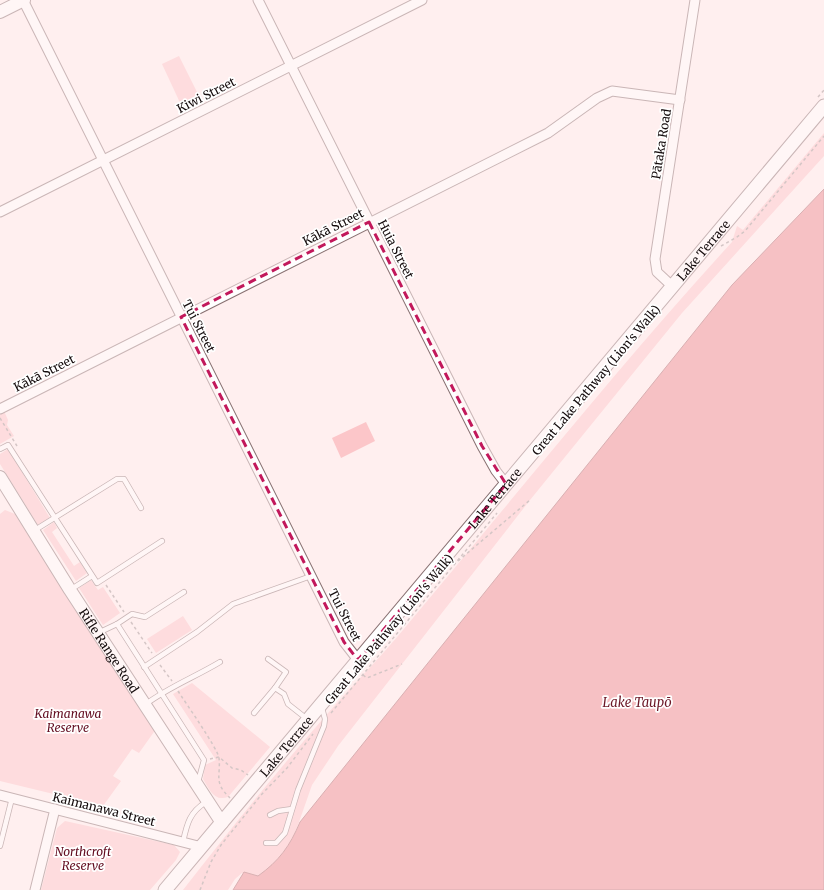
<svg xmlns="http://www.w3.org/2000/svg" width="824" height="890" font-family="Merriweather,serif">
  <style>
    .green { fill: #fcc6c9 }
    .water { fill: #ea8a91; stroke: #aa6469 }
    .lines { fill: none; stroke-linecap: round; stroke-linejoin: round }
    .service-casing { stroke: #897172; stroke-width: 6 }
    .minor-casing { stroke: #897172; stroke-width: 11 }
    .tertiary-casing { stroke: #897172; stroke-width: 14 }
    .secondary-casing { stroke: #897172; stroke-width: 15 }
    .path { stroke: #a19494; stroke-width: 1.5; stroke-dasharray: 3 3; stroke-linecap: butt }
    .service { stroke: #fff; stroke-width: 4.5 }
    .minor { stroke: #fff; stroke-width: 9 }
    .tertiary { stroke: #fff; stroke-width: 12 }
    .secondary { stroke: #fff; stroke-width: 13 }
    .marked { fill: none; stroke: #c2185b; stroke-width: 3; stroke-dasharray: 8 5; stroke-linejoin: round }
    .labels { text-anchor: middle; dominant-baseline: central; stroke-width: 3.5; stroke-linejoin: round; paint-order: stroke }
    .street-label { font-size: 12px; fill: #140b0c; stroke: #fff }
    .park-label { font-size: 12px; font-style: italic; fill: #620c1f; stroke: #fff }
    .water-label { font-size: 13px; font-style: italic; fill: #6d1928; stroke: #fff }
  </style>
  <rect width="100%" height="100%" fill="#ffefef"/>
  <g class="green">
    <path d="M179 56 200 98 182 107 162 64Z"/>
    <path d="M824 133V156L682 313 530 500 338 746 312 785 292 842 273 865 258 876 242 873 235 879 228 890H183C230 829 279 769 329 712 352 686 376 662 398 636 509 504 616 369 732 242L737 226 743 230Z"/>
    <path d="M4 411 8 420 7 425 14 436 0 444V414Z"/>
    <path d="M366 422 375 441 341 458 332 438Z"/>
    <path d="M8 449 50 518 38 525 0 464V454Z"/>
    <path d="M5 510 15 514 156 729 139 753 132 749 113 776 121 781 103 806 0 781V514Z"/>
    <path d="M54 522 57 528 52 532 74 566 80 562 87 573 76 581 43 530Z"/>
    <path d="M91 580 98 590 103 587 120 613 103 625 79 588Z"/>
    <path d="M183 616 192 630 156 653 147 639Z"/>
    <path d="M192 683 270 747 228 797C214 802 209 789 203 779L205 765 216 760 173 694Z"/>
    <path d="M65 821 174 845 180 852 176 860 150 890H41L57 828Z"/>
  </g>
  <path class="water" d="M824 189V890H233L244 872 258 876C279 861 290 846 300 822L732 285Z"/>
  <g class="lines">
    <g class="service-casing">
      <g id="service">
        <path d="M0 449 8 445 97 583 162 541"/>
        <path d="M35 530 117 479H124L141 508"/>
        <path d="M70 590 92 576"/>
        <path d="M117 624 204 760 198 782"/>
        <path d="M98 633 117 624 132 614 145 617 184 592"/>
        <path d="M268 659 286 672 275 688 284 694 288 704 307 719"/>
        <path d="M144 667 197 632 233 604 311 576"/>
        <path d="M146 704C169 687 195 677 220 662"/>
        <path d="M254 713 275 688"/>
        <path d="M270 815 278 811 292 809"/>
        <path d="M183 842C187 823 190 812 206 802"/>
        <path d="M266 843H276L285 833 298 790 324 726 325 719 322 708"/>
        <path d="M0 846 12 798"/>
      </g>
    </g>
    <g class="minor-casing">
      <g id="minor">
        <path d="M23 0 344 642 358 660"/>
        <path d="M258 0 482 446 496 471 506 484"/>
        <path d="M0 212 422 0"/>
        <path d="M672 286 657 272 655 259 695 0"/>
        <path d="M0 409 548 133 597 98 612 91 680 100"/>
        <path d="M0 795 202 847"/>
        <path d="M35 890 55 809"/>
      </g>
    </g>
    <g class="tertiary-casing">
      <g id="tertiary">
        <path d="M0 12 24 0"/>
        <path id="s1" d="M0 477 70 590 222 823"/>
      </g>
    </g>
    <g class="secondary-casing">
      <g id="secondary">
        <path id="s2" d="M165 890 824 106"/>
      </g>
    </g>
    <g class="path">
      <path d="M818 97 824 90"/>
      <path d="M721 246 737 237 745 231 824 136"/>
      <path d="M0 418 17 446"/>
      <path d="M458 561 530 500"/>
      <path d="M106 585 124 612"/>
      <path d="M131 622 152 653"/>
      <path d="M160 665 172 681"/>
      <path d="M363 675 367 678 402 664"/>
      <path d="M178 691C185 702 218 749 219 758 221 776 213 782 230 798"/>
      <path d="M331 713 497 513"/>
      <path d="M210 759 219 757 232 768 241 770 248 775"/>
      <path d="M200 890 211 862 221 845 262 794 287 768 313 734"/>
    </g>
    <use href="#service" class="service"/>
    <use href="#minor" class="minor"/>
    <use href="#tertiary" class="tertiary"/>
    <use href="#secondary" class="secondary"/>
  </g>
  <path d="M0 0H824V890H0ZM369 222 482 446 506 484 358 660 344 642 181 317Z" fill="#ffefef" fill-opacity=".55" fill-rule="evenodd"/>
  <path class="marked" d="M369 222 482 446 506 484 358 660 344 642 181 317Z"/>
  <g class="labels">
    <g class="street-label">
      <text transform="translate(206 95) rotate(-27)">Kiwi Street</text>
      <text transform="translate(661 144) rotate(-81)">Pātaka Road</text>
      <text transform="translate(333 227) rotate(-27)">Kākā Street</text>
      <text transform="translate(396 249) rotate(63)">Huia Street</text>
      <text stroke="none"><textPath href="#s2" startOffset="836">Lake Terrace</textPath></text>
      <text transform="translate(199 326) rotate(63)">Tui Street</text>
      <text transform="translate(44 373) rotate(-27)">Kākā Street</text>
      <text transform="translate(596 380) rotate(-50)">Great Lake Pathway (Lion's Walk)</text>
      <text stroke="none"><textPath href="#s2" startOffset="512">Lake Terrace</textPath></text>
      <text transform="translate(345 615) rotate(63)">Tui Street</text>
      <text transform="translate(389 629) rotate(-50)">Great Lake Pathway (Lion's Walk)</text>
      <text stroke="none"><textPath href="#s1" startOffset="205">Rifle Range Road</textPath></text>
      <text stroke="none"><textPath href="#s2" startOffset="188">Lake Terrace</textPath></text>
      <text transform="translate(104 809) rotate(14)">Kaimanawa Street</text>
    </g>
    <g class="park-label">
      <text x="68" y="713">Kaimanawa<tspan x="68" dy="14">Reserve</tspan></text>
      <text x="83" y="851">Northcroft<tspan x="83" dy="14">Reserve</tspan></text>
    </g>
    <g class="water-label">
      <text x="637" y="702">Lake Taupō</text>
    </g>
  </g>
</svg>
